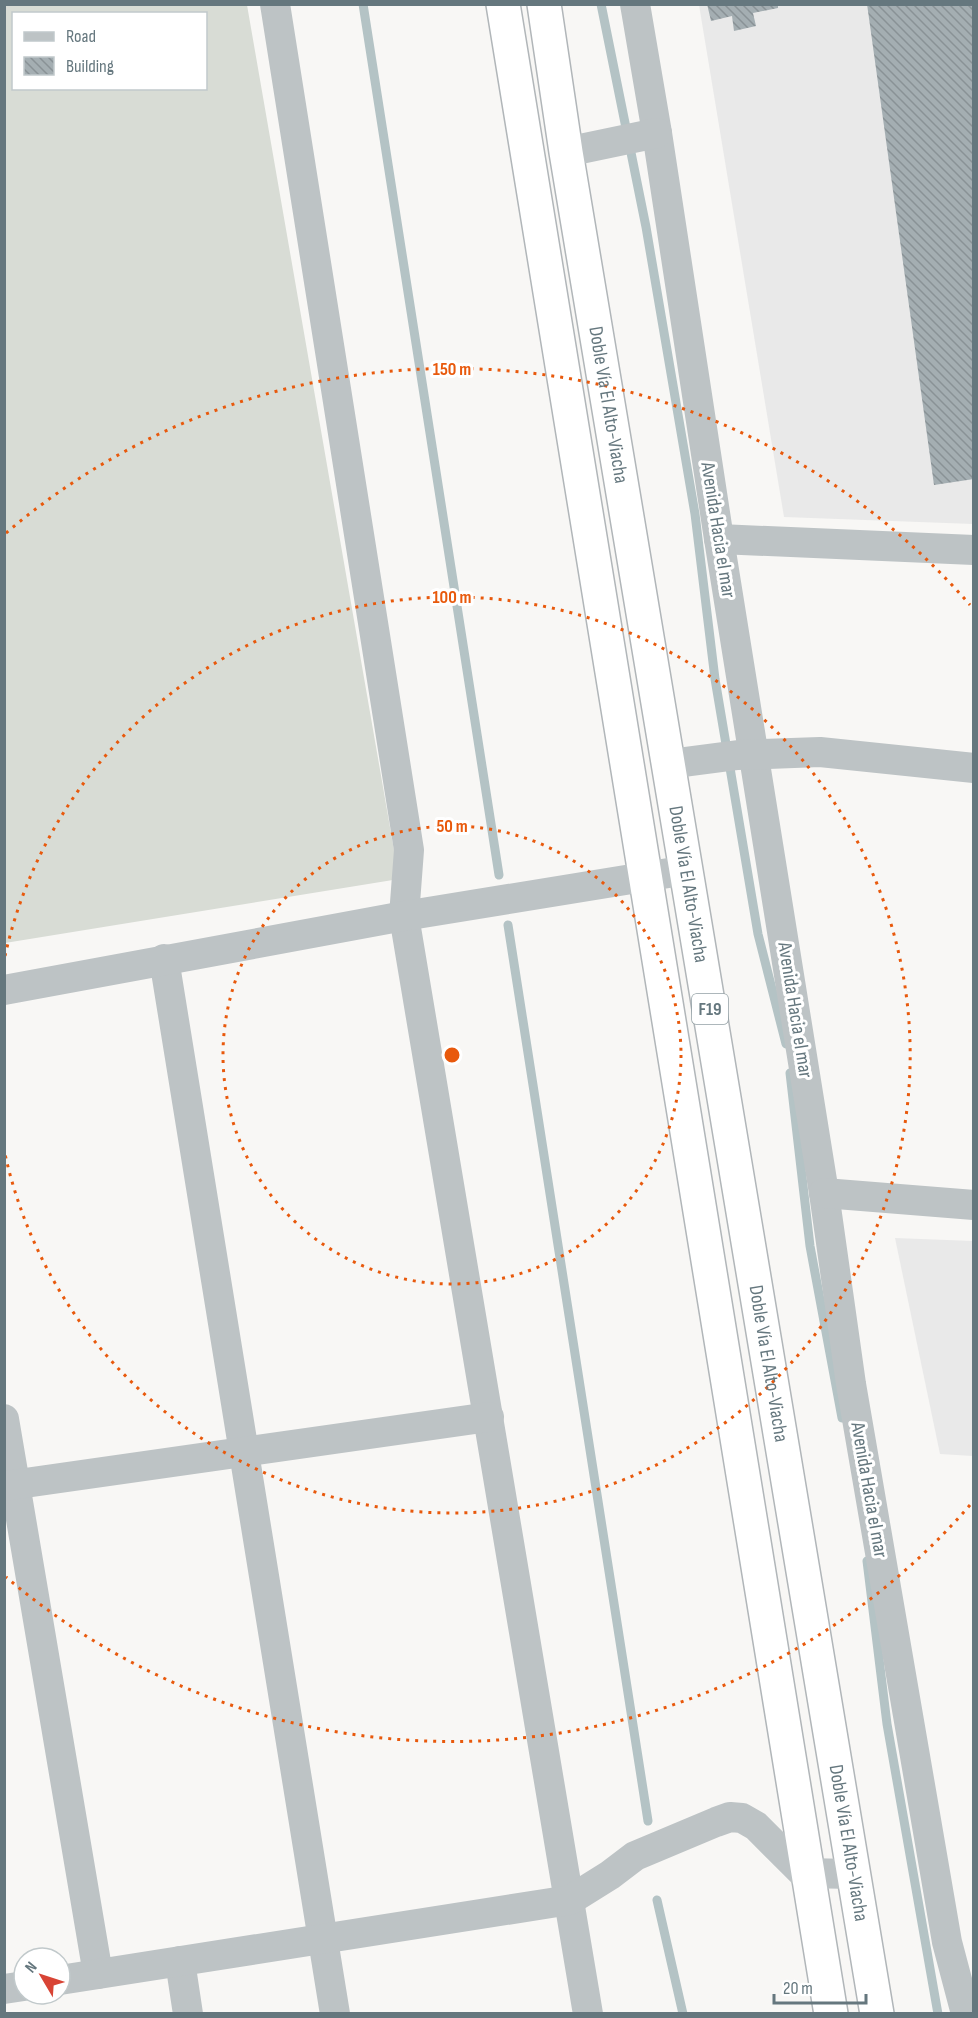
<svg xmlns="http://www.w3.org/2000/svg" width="978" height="2018" font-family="'Sofia Sans Condensed',sans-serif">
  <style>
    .built { fill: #e9e9e9 }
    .garden { fill: #d8dcd5; fill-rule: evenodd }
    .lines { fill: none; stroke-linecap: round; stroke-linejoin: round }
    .stream { stroke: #b4c3c5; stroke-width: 9 }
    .building { fill: url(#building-back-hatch) }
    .trunk-casing { stroke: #b1b6b9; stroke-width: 36 }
    .minor { stroke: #bdc3c5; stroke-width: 30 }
    .trunk { stroke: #fff; stroke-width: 33 }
    .ring { fill: none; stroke: #e8590c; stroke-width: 3; stroke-dasharray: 3 6 }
    .labels { text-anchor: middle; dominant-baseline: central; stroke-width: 6; stroke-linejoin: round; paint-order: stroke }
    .shield { fill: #fff; stroke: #93a0a5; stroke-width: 1.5 }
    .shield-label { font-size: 18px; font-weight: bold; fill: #65777e }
    .street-label { font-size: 20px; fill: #65777e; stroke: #fff }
    .centre { fill: #e8590c; stroke: #fff; stroke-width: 3 }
    .ring-label { font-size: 18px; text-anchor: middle; font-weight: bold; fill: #e8590c; stroke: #fff; stroke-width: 6; stroke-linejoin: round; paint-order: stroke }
  </style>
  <defs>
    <pattern id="building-back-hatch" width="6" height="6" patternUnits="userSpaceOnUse" patternTransform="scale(1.5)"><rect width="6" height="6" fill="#a4aeb2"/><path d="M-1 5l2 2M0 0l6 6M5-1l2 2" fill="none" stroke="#899296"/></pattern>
  </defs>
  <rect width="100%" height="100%" fill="#f8f7f5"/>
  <g class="built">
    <path d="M699 5H973V524L784 517Z"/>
    <path d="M895 1238 973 1241V1456L940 1454Z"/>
  </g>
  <path class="garden" d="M5 5H247L399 879 5 943ZM14 14H206V88H14Z"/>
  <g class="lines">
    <g class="stream">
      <path d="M363 4 499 875"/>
      <path d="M601 4 646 227 695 514 715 679 758 934 786 1044"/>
      <path d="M508 925 648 1821"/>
      <path d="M790 1073 810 1246 842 1418"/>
      <path d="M867 1561 887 1724 938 2014"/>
      <path d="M657 1900 683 2014"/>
    </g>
  </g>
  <g class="building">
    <path d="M707 4H778V8L753 13 756 26 734 31 732 16 711 21Z"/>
    <path d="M867 4H974V479L934 485Z"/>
  </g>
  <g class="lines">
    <g class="trunk-casing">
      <g id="trunk">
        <path d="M503 4 831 2014"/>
        <path id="s1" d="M544 4 566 152 877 2014"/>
      </g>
    </g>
    <g class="minor">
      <path d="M275 4 409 850 404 916 588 2014"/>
      <path d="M635 4 657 133 719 539 824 1193 851 1384 947 1942 966 2014"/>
      <path d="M566 152 657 133"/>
      <path d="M719 539 974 550"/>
      <path d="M669 764 738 755 820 752 974 768"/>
      <path d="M164 959 335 2014"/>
      <path d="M4 990 404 916 687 870"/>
      <path d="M824 1193 974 1205"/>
      <path d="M4 1419 98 1974"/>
      <path d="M4 1486 489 1417"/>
      <path d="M180 1961 188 2014"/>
      <path d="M60 1980 570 1900 610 1875 635 1856 716 1822 730 1817 742 1818 756 1826 803 1873 853 1874"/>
      <path d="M4 1989 24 1986"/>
    </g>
    <use href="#trunk" class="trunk"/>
  </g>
  <g class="ring">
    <circle cx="452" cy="1055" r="229"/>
    <path d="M5 956A458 458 0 1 1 5 1154"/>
    <path d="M970 1505A686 686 0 0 1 6 1577M6 533A686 686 0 0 1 970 605"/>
  </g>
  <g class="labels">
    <rect class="shield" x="692" y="994" width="36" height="30" rx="4.5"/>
    <g class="shield-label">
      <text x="710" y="1009">F19</text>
    </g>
    <g class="street-label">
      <text stroke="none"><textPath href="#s1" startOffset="406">Doble Vía El Alto-Viacha</textPath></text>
      <text transform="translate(718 530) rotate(81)">Avenida Hacia el mar</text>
      <text stroke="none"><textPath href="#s1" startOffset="892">Doble Vía El Alto-Viacha</textPath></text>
      <text transform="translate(795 1010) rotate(81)">Avenida Hacia el mar</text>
      <text stroke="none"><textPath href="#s1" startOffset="1378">Doble Vía El Alto-Viacha</textPath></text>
      <text transform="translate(869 1490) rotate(80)">Avenida Hacia el mar</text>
      <text stroke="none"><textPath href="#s1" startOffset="1864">Doble Vía El Alto-Viacha</textPath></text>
    </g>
  </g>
  <circle cx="452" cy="1055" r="9" class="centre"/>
  <g class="ring-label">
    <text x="452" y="375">150 m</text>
    <text x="452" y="603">100 m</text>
    <text x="452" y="832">50 m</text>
  </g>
  <rect width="978" height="2018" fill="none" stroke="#65777e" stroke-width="12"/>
  <rect x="12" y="12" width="195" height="78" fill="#ffffff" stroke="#c1c9cb" stroke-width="1.5"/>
  <rect x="24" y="32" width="30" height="9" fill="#bdc3c5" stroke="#c1c9cb" stroke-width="1.5"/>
  <text x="66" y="42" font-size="18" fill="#65777e">Road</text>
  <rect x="24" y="57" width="30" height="18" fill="url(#building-back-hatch)" stroke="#c1c9cb" stroke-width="1.5"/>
  <text x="66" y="72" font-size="18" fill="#65777e">Building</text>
  <g transform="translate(42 1976) rotate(309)"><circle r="28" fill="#ffffff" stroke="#c1c9cb" stroke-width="1.5"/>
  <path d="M0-4.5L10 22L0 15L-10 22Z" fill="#d84435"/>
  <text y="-9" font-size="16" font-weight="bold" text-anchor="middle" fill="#65777e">N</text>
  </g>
  <path d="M774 1994v9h92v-9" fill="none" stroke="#65777e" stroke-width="3"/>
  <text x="783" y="1994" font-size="18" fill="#65777e" stroke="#ffffff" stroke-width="4.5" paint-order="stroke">20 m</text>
</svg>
